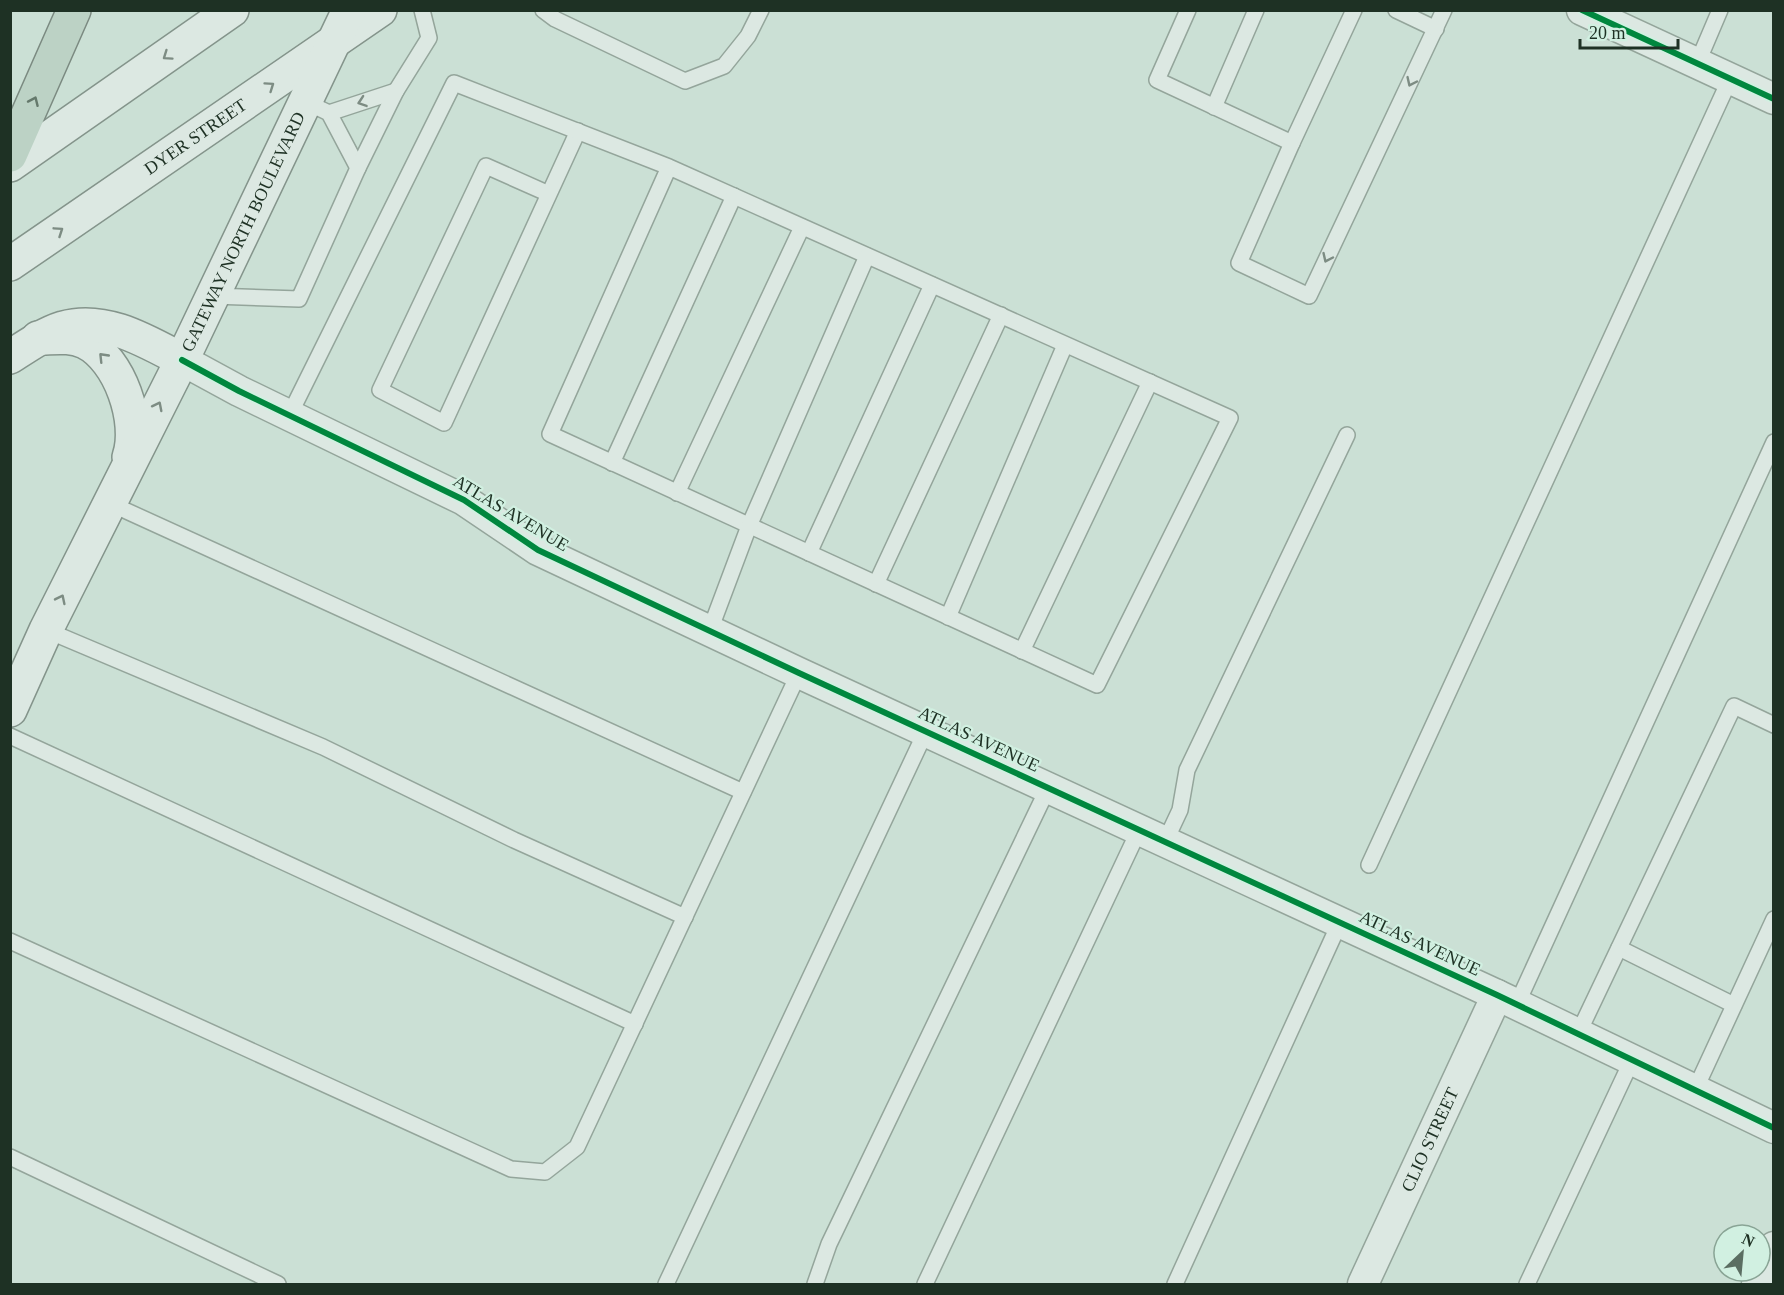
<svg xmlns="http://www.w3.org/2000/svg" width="1784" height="1295" font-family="'Times New Roman',serif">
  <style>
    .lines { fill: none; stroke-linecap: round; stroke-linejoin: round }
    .lane-casing { stroke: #94a59b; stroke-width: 18 }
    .street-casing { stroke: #94a59b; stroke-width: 33 }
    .secondary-casing { stroke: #84948b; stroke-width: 36 }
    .highway-casing { stroke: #7b8a81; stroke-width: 36 }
    .lane { stroke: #dce8e2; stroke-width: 15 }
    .street { stroke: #dce8e2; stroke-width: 30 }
    .secondary { stroke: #dce8e2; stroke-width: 33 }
    .highway { stroke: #bcd2c5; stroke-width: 33 }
    .cycleway-casing { stroke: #d1f0e1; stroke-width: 10 }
    .cycleway { stroke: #00873e; stroke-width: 6 }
    .oneway { stroke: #7d8c83 }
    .oneway2 { stroke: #65796c }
    .labels { text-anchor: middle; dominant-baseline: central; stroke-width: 4.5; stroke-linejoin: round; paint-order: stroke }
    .street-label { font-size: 18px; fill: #1e3124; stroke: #d1f0e1 }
  </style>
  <rect width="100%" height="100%" fill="#cbe0d5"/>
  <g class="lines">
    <g class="lane-casing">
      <g id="lane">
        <path d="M543 10 555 19 685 81 724 66 748 36 761 10"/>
        <path d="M1188 10 1157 80 1292 143 1239 263 1309 296 1444 10"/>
        <path d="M1396 10 1436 29"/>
        <path d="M1697 64 1720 10"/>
        <path d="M306 102 329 113 358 168"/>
        <path d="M1214 107 1256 10"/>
        <path d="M329 113 396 91"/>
        <path d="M1292 143 1354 10"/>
        <path d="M549 194 486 166 380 390 444 423 578 131"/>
        <path d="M213 296 299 299 358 168 396 91 429 38 422 10"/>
        <path d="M289 416 454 83 669 167 1230 418 1097 685 550 434 669 167"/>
        <path d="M612 463 734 196"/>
        <path d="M677 493 802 227"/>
        <path d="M109 503 743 792"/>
        <path d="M809 553 932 285"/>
        <path d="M876 584 1001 315"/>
        <path d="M948 617 1065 345"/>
        <path d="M46 630 323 747 514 840 685 917"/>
        <path d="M710 630 749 526 867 256"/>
        <path d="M1022 651 1150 382"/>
        <path d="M10 736 635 1024"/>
        <path d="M1165 842 1180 810 1187 770 1347 435"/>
        <path d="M1369 865 1730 79"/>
        <path d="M10 941 511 1169 545 1172 577 1147 799 673"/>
        <path d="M1619 948 1734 1005"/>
        <path d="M1517 1004 1774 442"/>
        <path d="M1578 1034 1734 706 1774 725"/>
        <path d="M1695 1090 1774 919"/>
        <path d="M10 1157 278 1284"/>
        <path d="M666 1284 926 731"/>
        <path d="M815 1284 829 1244 1048 788"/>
        <path d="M925 1284 1139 830"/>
        <path d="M1175 1284 1340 922"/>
        <path d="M1527 1284 1632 1060"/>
      </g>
    </g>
    <g class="street-casing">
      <g id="street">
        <path d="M1582 10 1774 99"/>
        <path d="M182 360 239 391 464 500 538 550 799 673 1497 995 1774 1128"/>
        <path id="s1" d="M1363 1284 1497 995"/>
        <path d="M1757 1284 1774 1247"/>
      </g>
    </g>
    <g class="secondary-casing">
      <g id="secondary">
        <path d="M10 165 232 10"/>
        <path id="s2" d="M10 264 380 10"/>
        <path d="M38 338C54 338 70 335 85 342 120 359 141 422 129 457"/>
        <path d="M10 357C27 346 44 334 63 328 105 316 146 341 182 360"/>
        <path id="s3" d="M10 710 46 630 182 360 349 10"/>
      </g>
    </g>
    <g class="highway-casing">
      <path id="highway" d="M10 155 74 10"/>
    </g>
    <use href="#lane" class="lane"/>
    <use href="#street" class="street"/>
    <use href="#secondary" class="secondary"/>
    <use href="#highway" class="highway"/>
    <g class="cycleway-casing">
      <g id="cycleway">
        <path d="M1582 10 1774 99"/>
        <path d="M182 360 239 391 464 500 538 550 799 673 1497 995 1774 1128"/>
      </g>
    </g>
    <use href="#cycleway" class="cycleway"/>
  </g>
  <defs><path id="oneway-chevron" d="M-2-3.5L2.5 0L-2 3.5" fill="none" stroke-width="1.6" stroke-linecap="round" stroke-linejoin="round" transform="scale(1.5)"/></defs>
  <g class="oneway">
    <use href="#oneway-chevron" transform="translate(167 56) rotate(145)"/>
    <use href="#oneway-chevron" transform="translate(1411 82) rotate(115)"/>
    <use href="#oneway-chevron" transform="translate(270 86) rotate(-35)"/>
    <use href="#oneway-chevron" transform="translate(362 102) rotate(161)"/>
    <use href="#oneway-chevron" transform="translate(59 231) rotate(-34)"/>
    <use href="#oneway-chevron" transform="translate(1327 258) rotate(115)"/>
    <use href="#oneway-chevron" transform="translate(103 357) rotate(-134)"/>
    <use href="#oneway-chevron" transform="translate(158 406) rotate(-63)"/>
    <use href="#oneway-chevron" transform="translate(61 599) rotate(-64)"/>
  </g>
  <use class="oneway2" href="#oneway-chevron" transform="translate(34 101) rotate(-66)"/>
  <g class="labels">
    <g class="street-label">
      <text stroke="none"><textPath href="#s2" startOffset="225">DYER STREET</textPath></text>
      <text stroke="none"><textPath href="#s3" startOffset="532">GATEWAY NORTH BOULEVARD</textPath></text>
      <text transform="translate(511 513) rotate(31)">ATLAS AVENUE</text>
      <text transform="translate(979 739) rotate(25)">ATLAS AVENUE</text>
      <text transform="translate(1420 943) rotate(25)">ATLAS AVENUE</text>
      <text stroke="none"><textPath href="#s1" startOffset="159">CLIO STREET</textPath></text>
    </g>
  </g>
  <rect width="1784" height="1295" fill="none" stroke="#1e3124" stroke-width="24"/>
  <g transform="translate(1742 1253) rotate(26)"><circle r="28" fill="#d1f0e1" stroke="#89a495" stroke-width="1.5"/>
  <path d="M0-4.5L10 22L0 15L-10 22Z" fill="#5b6e62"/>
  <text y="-9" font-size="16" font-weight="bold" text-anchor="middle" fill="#1e3124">N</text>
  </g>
  <path d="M1580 39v9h98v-9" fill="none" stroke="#1e3124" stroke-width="3"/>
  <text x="1589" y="39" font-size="18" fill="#1e3124" stroke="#d1f0e1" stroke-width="4.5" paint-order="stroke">20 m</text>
</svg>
